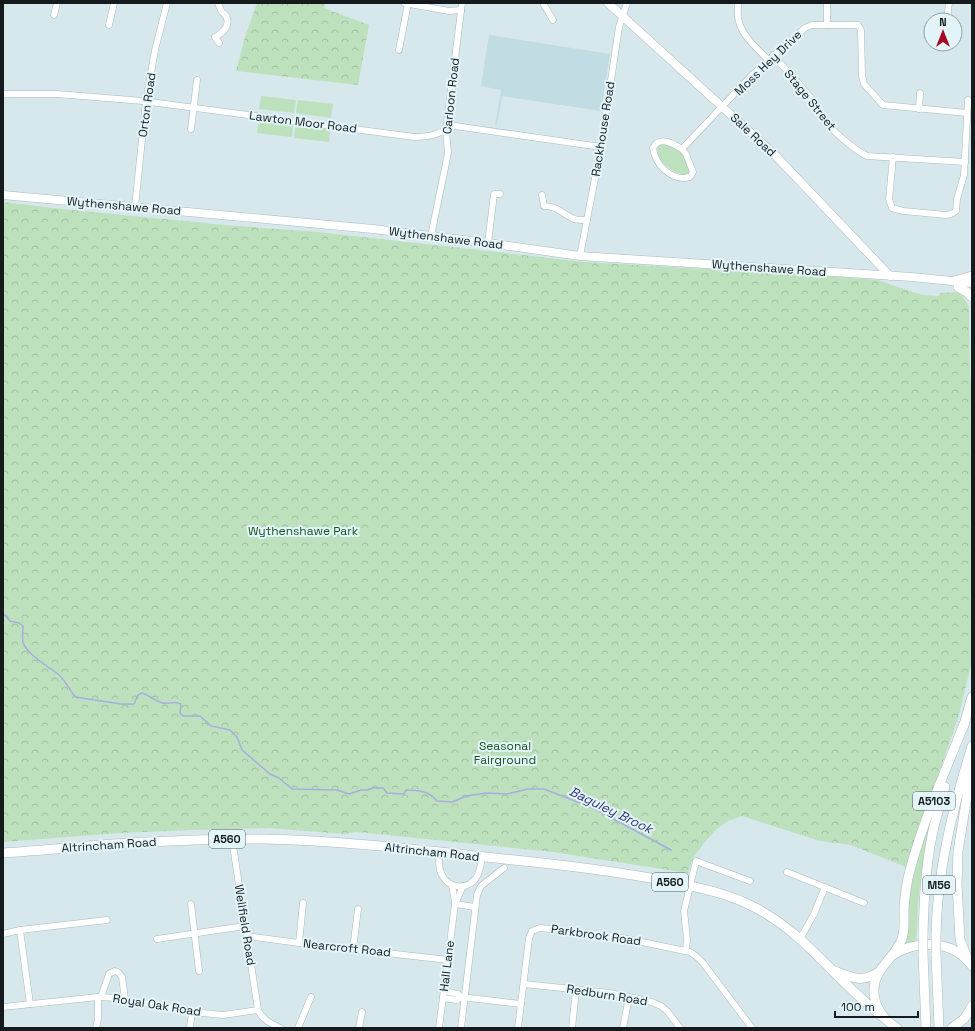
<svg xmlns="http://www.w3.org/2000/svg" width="975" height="1031" font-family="'Space Grotesk',sans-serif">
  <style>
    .built { fill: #c1dce2 }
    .green { fill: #bde0bd }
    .park { fill: url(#park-crowns) }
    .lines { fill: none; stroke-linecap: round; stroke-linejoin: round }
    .stream { stroke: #a9ade0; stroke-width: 1.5 }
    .minor-casing { stroke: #a9babe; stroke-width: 7 }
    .major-casing { stroke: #a9babe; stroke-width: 9 }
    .highway-casing { stroke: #a9babe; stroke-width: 10 }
    .minor { stroke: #fff; stroke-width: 6 }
    .major { stroke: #fff; stroke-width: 8 }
    .highway { stroke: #fff; stroke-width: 9 }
    .highway-bridge-casing { stroke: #a9babe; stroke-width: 10; stroke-linecap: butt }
    .highway-bridge { stroke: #fff; stroke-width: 9 }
    .labels { text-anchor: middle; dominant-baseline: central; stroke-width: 4; stroke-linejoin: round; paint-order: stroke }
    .shield { fill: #e3f5f9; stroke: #535c5f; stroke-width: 1 }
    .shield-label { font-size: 11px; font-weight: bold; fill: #151b1d }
    .street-label { font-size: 12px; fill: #151b1d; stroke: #e3f5f9 }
    .park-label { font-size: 12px; fill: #17531e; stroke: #e3f5f9 }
    .water-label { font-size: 13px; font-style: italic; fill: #363674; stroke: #e3f5f9 }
  </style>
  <defs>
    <pattern id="park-crowns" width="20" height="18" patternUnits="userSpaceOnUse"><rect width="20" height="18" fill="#bde0bd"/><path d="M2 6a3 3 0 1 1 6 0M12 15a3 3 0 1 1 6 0" fill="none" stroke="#a2c0a2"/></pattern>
  </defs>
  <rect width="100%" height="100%" fill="#d6e8ec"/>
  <path class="built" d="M489 35 610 54 601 111 502 96 497 125H495L501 90 481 86Z"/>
  <g class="green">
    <path d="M261 96 296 100 294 113 259 109Z"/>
    <path d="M298 100 333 104 331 118 296 113Z"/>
    <path d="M259 120 293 124 292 137 257 133Z"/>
    <path d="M296 124 330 129 329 142 294 138Z"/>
    <path d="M663 144C679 145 685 157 690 171L689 174C676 178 652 158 659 145Z"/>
    <path d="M930 822H931L923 862 918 902 916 941 903 945 908 917 909 898 917 862Z"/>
  </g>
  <g class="park">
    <path d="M257 3H325L324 8 369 25 358 85 236 71 245 37Z"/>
    <path d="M3 202 62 209 225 225 317 232 585 262 797 274 877 280 922 295 939 296 940 293 960 292 969 307 970 372 972 394V661L958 718 906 867 851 845 820 841 742 816 728 821 717 829 704 843 693 858 688 873 553 852 357 832 344 834 269 828 192 830 119 833 3 842Z"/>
  </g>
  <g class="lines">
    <path class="stream" d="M3 613 10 621 19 623 23 626C23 631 22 637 23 642 26 654 49 667 58 674 65 680 70 690 75 697L121 704H134L138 695 142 693C149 695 155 701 163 703 170 705 172 700 181 704L180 713 183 716H200L211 726 230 730 237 737 242 750 270 774 279 778 292 789 337 790 349 794 361 790H367L373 788H383L387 793 404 794 406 790C418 790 429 791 437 801L452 802 467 796 486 793 507 794 528 789H544L593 808 671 850"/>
    <g class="minor-casing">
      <g id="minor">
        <path d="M218 3C219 6 220 9 222 12 223 13 225 14 226 16 231 25 223 33 215 37L219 43"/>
        <path d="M404 3 449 11 461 10"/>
        <path d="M543 3 553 20"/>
        <path d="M738 3C738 9 737 16 739 22 743 37 758 49 768 60"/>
        <path d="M827 3V25"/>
        <path d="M54 15 57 3"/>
        <path d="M947 20 949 3"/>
        <path d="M109 25 114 3"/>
        <path d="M399 50 408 3"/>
        <path d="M773 55C787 71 802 86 814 102 817 105 817 110 819 113 827 127 853 149 867 156L965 162"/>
        <path d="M3 94H57L143 101 414 137C434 137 438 133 455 126L601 147"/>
        <path d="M919 109 920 93"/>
        <path d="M191 129 197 80"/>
        <path d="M682 149 686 154 693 172 690 177C671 182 655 164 653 148 659 135 674 144 682 149L751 76 805 28 812 25H858L861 30 862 76 864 84 883 105 967 113"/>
        <path d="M893 157 889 199 892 208 903 211 946 215 951 214 956 211 957 199 964 175 968 100"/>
        <path d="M542 195 544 206C557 206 563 214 574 219 578 220 583 220 587 220"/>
        <path d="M135 207 146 101 155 50 167 3"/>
        <path d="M431 236 448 153 446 130 462 3"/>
        <path d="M488 243 494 194H500"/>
        <path d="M580 256 601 147 619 27 627 3"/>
        <path d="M232 839 258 1010C263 1020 270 1023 280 1028"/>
        <path d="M440 852C439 860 438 868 442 875 448 888 467 891 476 878 480 872 481 864 482 857"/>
        <path d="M787 872 864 903"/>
        <path d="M452 885 455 902"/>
        <path d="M191 904 199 971"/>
        <path d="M455 904 475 907"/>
        <path d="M20 930 30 1004"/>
        <path d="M3 934 20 930 107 920"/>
        <path d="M247 936 299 943 448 960"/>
        <path d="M157 939 245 926"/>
        <path d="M800 939 814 914 825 887"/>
        <path d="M299 943 303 903"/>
        <path d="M353 949 358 909"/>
        <path d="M686 950 687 939 684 911 696 861 750 881"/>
        <path d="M524 984 610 993 652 1002 661 1006 668 1012 680 1028"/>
        <path d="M444 991 458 994 461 997 521 1004"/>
        <path d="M101 997 109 974 115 971 118 972 122 977 125 999"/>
        <path d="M443 998 457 1000 461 997"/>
        <path d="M3 1007 98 997 116 998 192 1012 223 1015 258 1010"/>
        <path d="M96 1028 98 1019V997"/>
        <path d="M190 1028 192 1012"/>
        <path d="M298 1028 311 997"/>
        <path d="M359 1028 362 1012"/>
        <path d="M439 1028 455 904 463 886"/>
        <path d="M461 1028 477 895 481 886 504 868"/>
        <path d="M518 1028 529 938 532 931 540 928 613 936 690 952 696 956 703 963 752 1028"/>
        <path d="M572 1028 576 989"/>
        <path d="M623 1028 629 997"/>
      </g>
    </g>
    <g class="major-casing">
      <g id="major">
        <path d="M608 3 774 154 890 276"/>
        <path d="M3 195 373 229 488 243 580 256 912 277 972 283"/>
      </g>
    </g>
    <g class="highway-casing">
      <g id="highway">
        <path d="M954 281 972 276"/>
        <path d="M958 287 967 292 972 297"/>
        <path d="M963 728 972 697"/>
        <path d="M3 853C51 850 99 844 147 842 186 840 225 839 264 839 354 841 444 853 533 862 580 867 626 873 672 882 699 888 727 893 752 906 805 932 837 982 883 1017"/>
        <path d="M923 935C924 897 926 855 936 819 939 808 942 797 945 787"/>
        <path d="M936 935C937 870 953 808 972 746"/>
        <path d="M923 954 926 1028"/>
        <path d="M936 954 939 1028"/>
        <path d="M893 955C918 939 954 940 972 966"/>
        <path d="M968 960 960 940 957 884 958 851 972 766"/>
        <path d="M835 971C852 978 862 983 879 972"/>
        <path d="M897 1028C884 1020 874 1007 874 991 873 969 895 958 902 939 905 930 904 921 904 912 904 901 906 889 908 878 921 825 944 775 964 724"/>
        <path d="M952 1028 964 1019 972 1006"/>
      </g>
    </g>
    <use href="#minor" class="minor"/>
    <use href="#major" class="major"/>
    <use href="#highway" class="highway"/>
    <g class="highway-bridge-casing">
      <g id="highway-bridge">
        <path d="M923 935V954"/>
        <path d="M936 954V935"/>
      </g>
    </g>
    <use href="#highway-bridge" class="highway-bridge"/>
  </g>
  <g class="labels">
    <g class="shield">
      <rect x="913" y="792" width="42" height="18" rx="3"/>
      <rect x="209" y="830" width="36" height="18" rx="3"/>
      <rect x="652" y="873" width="36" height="18" rx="3"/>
      <rect x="923" y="876" width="32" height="18" rx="3"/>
    </g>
    <g class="shield-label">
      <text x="934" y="801">A5103</text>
      <text x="227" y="839">A560</text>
      <text x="670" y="882">A560</text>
      <text x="939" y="885">M56</text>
    </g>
    <g class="street-label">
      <text transform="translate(768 63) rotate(-44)">Moss Hey Drive</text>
      <text transform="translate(451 96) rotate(-84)">Carloon Road</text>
      <text transform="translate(810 100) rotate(51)">Stage Street</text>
      <text transform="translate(147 105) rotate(-82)">Orton Road</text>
      <text transform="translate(303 122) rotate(7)">Lawton Moor Road</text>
      <text transform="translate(603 129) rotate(-81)">Rackhouse Road</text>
      <text transform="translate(753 135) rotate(43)">Sale Road</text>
      <text transform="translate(124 206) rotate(5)">Wythenshawe Road</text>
      <text transform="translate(446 238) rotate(7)">Wythenshawe Road</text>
      <text transform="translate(769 268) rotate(4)">Wythenshawe Road</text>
      <text transform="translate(109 845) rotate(-4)">Altrincham Road</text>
      <text transform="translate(432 852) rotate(6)">Altrincham Road</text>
      <text transform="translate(245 925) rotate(81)">Wellfield Road</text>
      <text transform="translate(596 935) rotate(8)">Parkbrook Road</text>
      <text transform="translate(347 948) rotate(6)">Nearcroft Road</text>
      <text transform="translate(447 966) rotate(-83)">Hall Lane</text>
      <text transform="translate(607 995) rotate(9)">Redburn Road</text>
      <text transform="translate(157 1005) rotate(9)">Royal Oak Road</text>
    </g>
    <g class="park-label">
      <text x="303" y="531">Wythenshawe Park</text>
      <text x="505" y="746">Seasonal<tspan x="505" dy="14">Fairground</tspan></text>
    </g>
    <g class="water-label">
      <text transform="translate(611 810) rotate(26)">Baguley Brook</text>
    </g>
  </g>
  <rect width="975" height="1031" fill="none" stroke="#151b1d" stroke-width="8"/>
  <g transform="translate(943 32)"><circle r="19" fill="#e3f5f9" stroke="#919ea1"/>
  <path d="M0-3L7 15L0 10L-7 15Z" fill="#a50a24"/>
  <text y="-6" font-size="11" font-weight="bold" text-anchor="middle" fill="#151b1d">N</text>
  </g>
  <path d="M835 1011v6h83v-6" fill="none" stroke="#151b1d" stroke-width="2"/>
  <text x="841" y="1011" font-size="12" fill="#151b1d" stroke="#e3f5f9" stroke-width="3" paint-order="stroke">100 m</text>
</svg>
